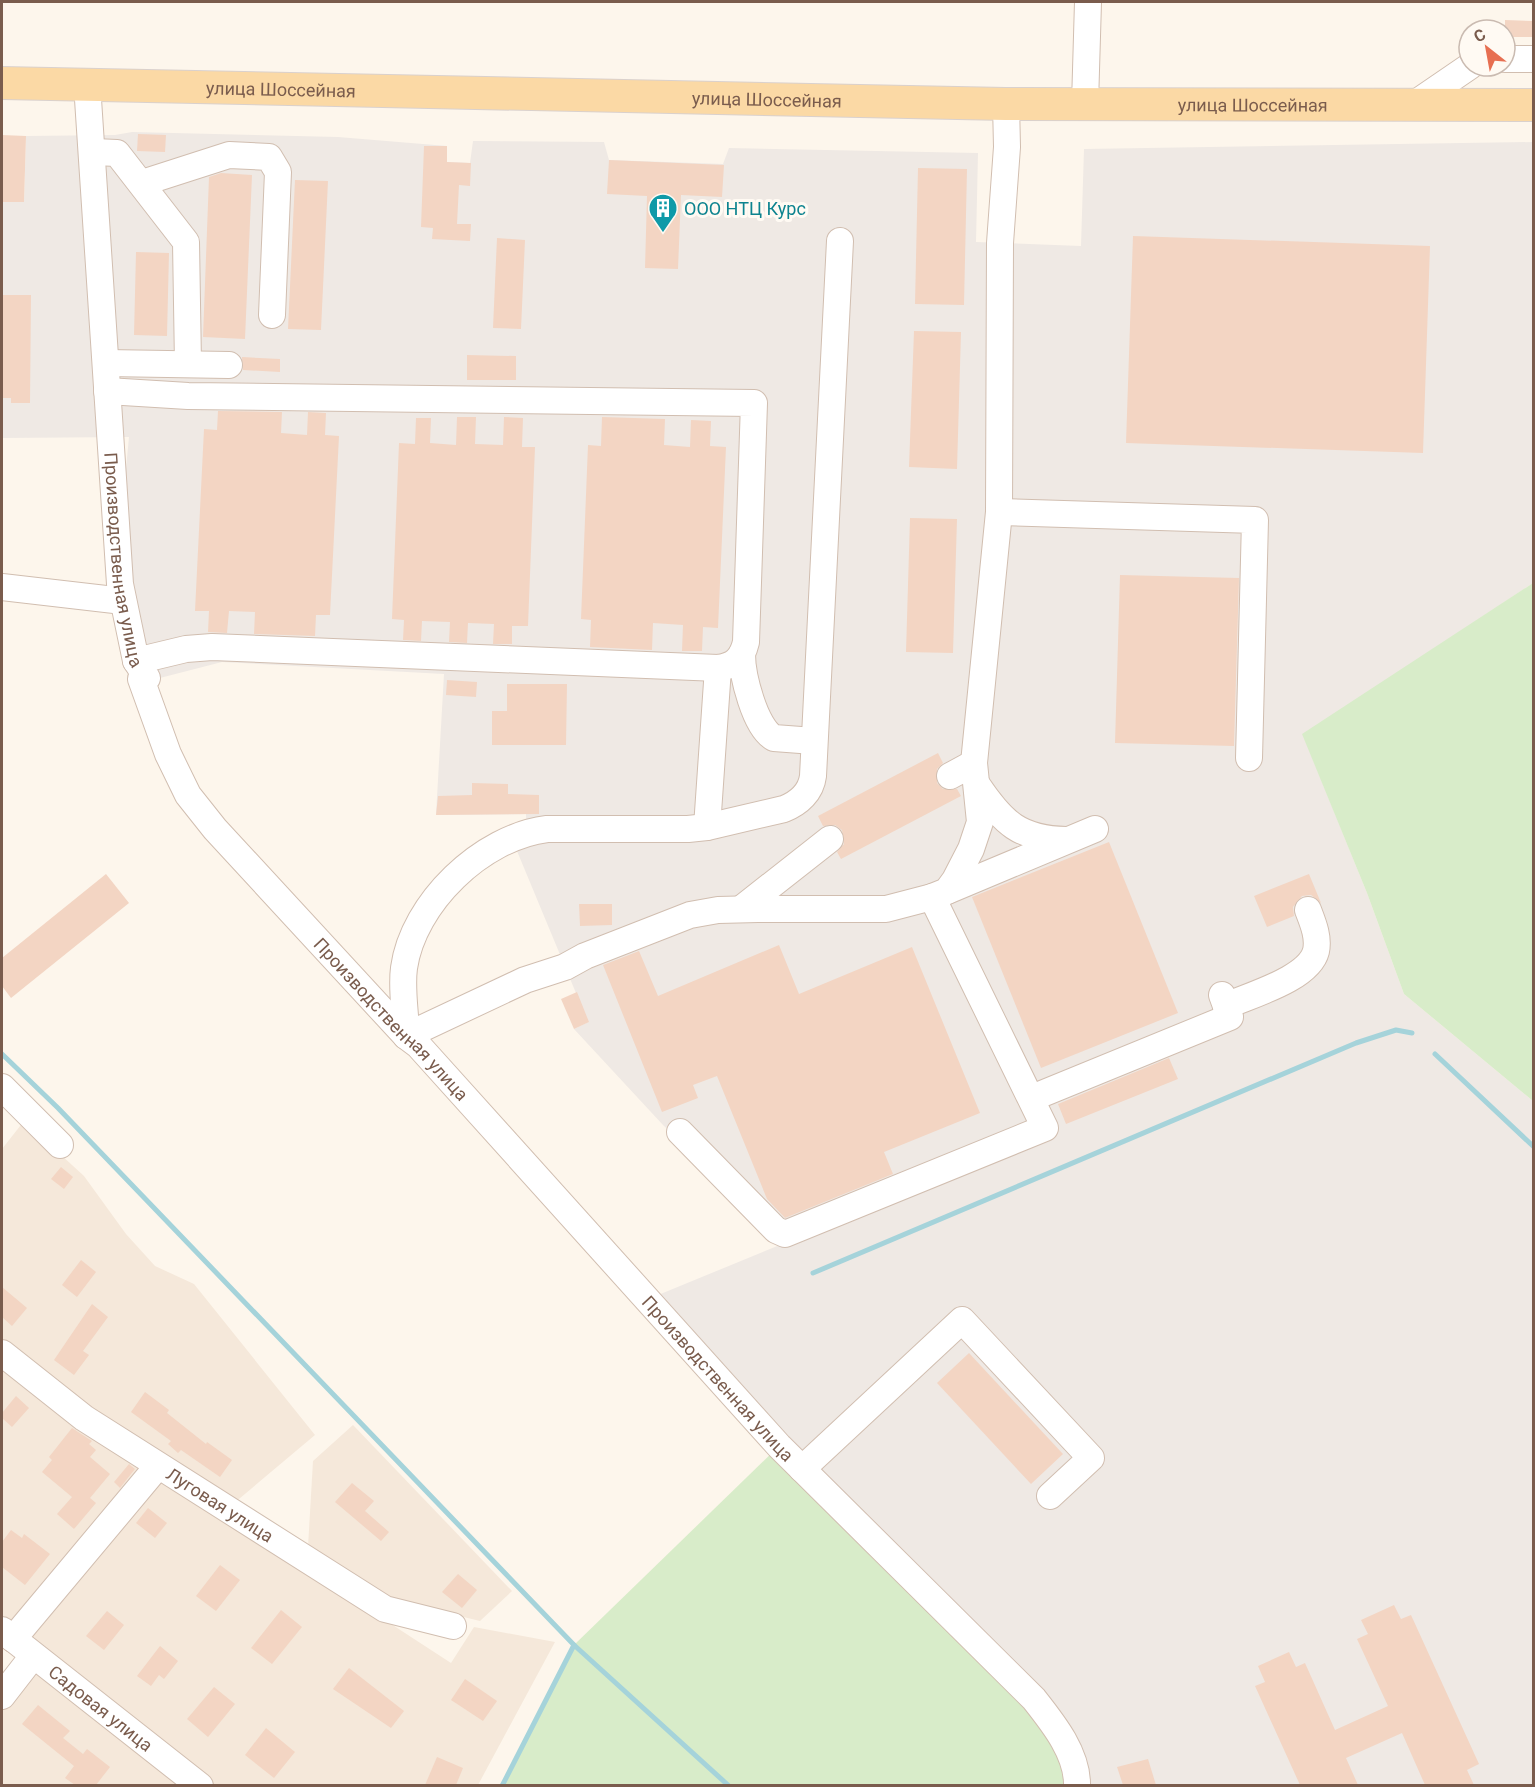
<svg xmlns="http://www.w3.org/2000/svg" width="1535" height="1787" font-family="Roboto,sans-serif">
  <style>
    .residential { fill: #f5e8da }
    .industrial { fill: #efe9e4 }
    .green { fill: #d8ecc9 }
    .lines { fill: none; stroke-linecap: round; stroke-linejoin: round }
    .stream { stroke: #a5d3da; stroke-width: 5 }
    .building { fill: #f3d5c3 }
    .minor-casing { stroke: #d1beb0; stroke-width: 28 }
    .major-casing { stroke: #dad1cd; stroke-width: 34 }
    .minor { stroke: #fff; stroke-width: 26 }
    .major { stroke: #fbd9a5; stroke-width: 32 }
    .labels { text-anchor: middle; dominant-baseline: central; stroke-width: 6; stroke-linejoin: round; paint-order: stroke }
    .street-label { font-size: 18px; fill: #7a5c4d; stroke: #fffaf3 }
    .culture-label { font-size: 18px; fill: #0d838f; stroke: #fffaf3; text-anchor: start }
  </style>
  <rect width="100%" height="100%" fill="#fdf6ec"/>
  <g class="residential">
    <path d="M24 1121 84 1176 126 1234 155 1266 194 1284 315 1435 233 1504 155 1457 2 1343V1149Z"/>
    <path d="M2 1358 146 1471 14 1630 2 1620Z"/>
    <path d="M353 1425 512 1591 480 1621 378 1596 308 1547 313 1461Z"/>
    <path d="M159 1473 451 1663 474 1627 555 1642 478 1785 209 1786 22 1638Z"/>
    <path d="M36 1666 187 1785H2V1709Z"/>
  </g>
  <path class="industrial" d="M132 132 338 137 447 146V162L470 163 473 141 604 142 609 160 723 164 729 148 978 153 976 242 1081 246 1084 149 1533 142V583L1303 735 1367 893 1404 994 1533 1101V1785H1077L646 1300 787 1242 781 1241 663 1125 574 1029 588 1022 517 851 527 846 526 814 436 815 444 674 222 662 156 679 133 596 124 489 129 437 2 438V202H24L26 136 115 135Z"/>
  <g class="green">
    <path d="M1533 583V1101L1404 994 1367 893 1302 734Z"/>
    <path d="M779 1446 1034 1699 1077 1786H502L574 1645Z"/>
  </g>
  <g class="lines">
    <g class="stream">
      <path d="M2 1054 58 1108 574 1645"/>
      <path d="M1435 1054 1534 1147"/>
      <path d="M813 1273 1356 1043 1396 1030 1412 1033"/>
      <path d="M502 1786 574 1645 729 1786"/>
    </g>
  </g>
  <g class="building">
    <path d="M1505 20 1533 21V37H1505Z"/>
    <path d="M138 134 166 135 165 152 137 151Z"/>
    <path d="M2 135 26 136 24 202H2Z"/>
    <path d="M424 146H447V162L471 163 470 186 459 185 457 224H471L470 241 432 239 433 228 421 227Z"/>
    <path d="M609 160 724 165 722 197 681 195 678 269 645 268 647 196 607 194Z"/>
    <path d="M918 168 967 169 964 305 915 304Z"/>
    <path d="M221 173 252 175 245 339 203 337 209 177Z"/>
    <path d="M295 180 328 181 321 330 288 329Z"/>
    <path d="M1133 236 1430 246 1423 453 1126 443Z"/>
    <path d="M497 238 525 240 521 329 493 328Z"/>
    <path d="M136 252 169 253 167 336 134 335Z"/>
    <path d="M2 295H31L30 403H11V398H2Z"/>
    <path d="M914 331 961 332 957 469 909 467Z"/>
    <path d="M467 355 516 356V380H467Z"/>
    <path d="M242 357 280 359V372L243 370Z"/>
    <path d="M218 411 282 412 281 433 307 435 308 412 326 413 325 435 339 436 330 615H316L315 636 254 634 255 612 229 611 227 633 208 632 209 611H195L204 429 217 430Z"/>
    <path d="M457 417H476L475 444 503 445 504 417 523 418 522 447H535L528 626H512V644H493L494 624 468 623 467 643 449 642 450 622 422 621 421 641 403 640 404 620 392 619 399 443 415 444 416 418H431L430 443 456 445Z"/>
    <path d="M602 417 665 419 664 445 690 447 691 420 711 421 710 446 726 447 718 628 703 627 702 651H682L683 625 653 623 652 650 590 647 591 620 581 619 588 445 601 446Z"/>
    <path d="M910 518 957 519 953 653 906 652Z"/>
    <path d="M1120 575 1239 578 1234 746 1115 743Z"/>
    <path d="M447 680 477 682 476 697 446 695Z"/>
    <path d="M507 684H567L566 745H492V711H507Z"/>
    <path d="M938 753 943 763 937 769V783L943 789H957L961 796 841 859 837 852 844 844 842 830 835 825 823 826 818 816Z"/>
    <path d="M472 783 508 784V794L539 795V814L436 815 438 796 472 795Z"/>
    <path d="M1109 842 1178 1013 1041 1068 972 897Z"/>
    <path d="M106 874 129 903 11 998 2 986V958Z"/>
    <path d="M1309 874 1321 903 1311 895 1302 896 1293 907 1294 916 1267 927 1254 896Z"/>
    <path d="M579 904H612V925L580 926Z"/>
    <path d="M779 945 799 994 912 947 980 1113 884 1152 893 1174 785 1218 767 1199 717 1076 693 1085 698 1098 662 1112 603 965 639 951 658 996Z"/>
    <path d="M577 992 589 1022 574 1029 561 999Z"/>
    <path d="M1169 1058 1178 1079 1066 1124 1058 1104Z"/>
    <path d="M61 1167 73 1177 64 1189 51 1179Z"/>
    <path d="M81 1260 96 1272 77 1297 62 1285Z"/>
    <path d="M2 1287 27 1308 12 1326 2 1317Z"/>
    <path d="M92 1304 108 1317 83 1351 89 1355 74 1375 54 1360Z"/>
    <path d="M969 1353 1063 1454 1031 1484 937 1383Z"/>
    <path d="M145 1392 169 1410 167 1413 206 1444 207 1442 232 1460 220 1477 181 1450 178 1453 168 1444 171 1441 131 1412Z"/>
    <path d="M16 1396 29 1408 12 1427 2 1418V1413Z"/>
    <path d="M72 1428 92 1441 89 1444 96 1450 90 1457 110 1474 90 1498 96 1503 74 1529 57 1514 72 1497 42 1472 52 1460 49 1457Z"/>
    <path d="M129 1464 135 1469 120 1488 114 1482Z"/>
    <path d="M352 1483 374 1501 365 1511 389 1532 381 1541 335 1502Z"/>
    <path d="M148 1508 167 1523 155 1538 136 1523Z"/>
    <path d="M11 1530 22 1538 24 1534 50 1554 25 1585 2 1567V1542Z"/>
    <path d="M220 1565 240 1580 216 1611 196 1596Z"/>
    <path d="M458 1574 477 1590 462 1608 442 1592Z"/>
    <path d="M1394 1605 1401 1619 1411 1615 1479 1764 1467 1770 1474 1785H1425L1402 1733 1346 1758 1358 1785H1300L1255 1686 1265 1682 1258 1666 1289 1652 1296 1667 1305 1663 1335 1730 1388 1706 1357 1639 1368 1634 1361 1620Z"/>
    <path d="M281 1610 302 1627 272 1664 251 1648Z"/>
    <path d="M107 1611 124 1625 104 1650 86 1636Z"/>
    <path d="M160 1646 178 1661 164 1679 159 1675 151 1686 137 1676Z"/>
    <path d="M349 1668 404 1711 391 1728 333 1689Z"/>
    <path d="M465 1679 497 1701 483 1721 451 1700Z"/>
    <path d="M214 1687 235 1704 208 1737 187 1719Z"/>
    <path d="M38 1705 70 1731 63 1738 83 1754 87 1749 110 1767 96 1785H75L65 1778 74 1766 22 1724Z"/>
    <path d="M266 1728 295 1752 274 1778 245 1755Z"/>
    <path d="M437 1757 463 1768 456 1785H425Z"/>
    <path d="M1148 1759 1156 1785H1123L1117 1767Z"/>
  </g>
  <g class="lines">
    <g class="minor-casing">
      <g id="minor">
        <path d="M1505 59H1534"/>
        <path id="s1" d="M87 84 120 584 136 661 147 678 141 679 168 754 188 795 215 829 406 1036 418 1045 779 1446 1034 1699C1053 1723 1078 1754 1077 1786"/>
        <path d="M1085 104 1088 2"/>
        <path d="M1413 105 1470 66"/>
        <path d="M94 152 117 153 186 242 188 364"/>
        <path d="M142 183 229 155 269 157 278 172 272 315"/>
        <path d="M840 241 813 776C811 792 799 803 784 809L707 827 688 829H547C482 837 413 903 404 968 401 990 406 1014 406 1036L525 980 565 967 585 956 690 915 718 910 758 909H886L932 897 947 891 955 880 971 849 980 822 974 763 999 512 1000 243 1007 147 1006 104"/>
        <path d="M106 363 229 365"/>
        <path d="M107 391 188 396 754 403 746 642C742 659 734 666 718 668L212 647 186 649 136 661"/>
        <path d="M999 512 1255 520 1249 758"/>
        <path d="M2 587 123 601"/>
        <path d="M742 654C742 675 755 728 774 738L814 741"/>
        <path d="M950 776 974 763"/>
        <path d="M978 786C1003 823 1020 839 1066 840"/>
        <path d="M707 827 718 668"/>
        <path d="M947 891 1095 829"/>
        <path d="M741 909 830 839"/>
        <path d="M1226 1006C1250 995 1309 979 1316 951 1319 937 1313 923 1308 910"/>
        <path d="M2 1087 60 1145"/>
        <path d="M1032 1098 1230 1017 1222 995"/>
        <path d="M680 1132 776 1230 785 1234 1045 1128 932 897"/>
        <path id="s2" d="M2 1353 84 1418 385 1609 453 1626"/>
        <path d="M802 1469 962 1320 1091 1458 1050 1496"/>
        <path id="s3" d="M2 1630 200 1786"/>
        <path d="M13 1639 157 1467"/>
        <path d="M2 1696 33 1656"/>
      </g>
    </g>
    <g class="major-casing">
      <g id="major">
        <path id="s4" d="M2 83 1006 104 1534 105"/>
      </g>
    </g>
    <use href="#minor" class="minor"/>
    <use href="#major" class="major"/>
  </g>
  <defs>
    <g id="building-pin" transform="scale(1.5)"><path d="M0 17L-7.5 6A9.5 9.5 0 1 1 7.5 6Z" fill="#0f9aa8" stroke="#fffaf3"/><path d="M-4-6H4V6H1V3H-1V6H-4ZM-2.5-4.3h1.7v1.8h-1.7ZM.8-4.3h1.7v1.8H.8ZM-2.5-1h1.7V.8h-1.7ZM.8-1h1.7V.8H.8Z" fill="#fff"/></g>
  </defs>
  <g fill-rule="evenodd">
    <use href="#building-pin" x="663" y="208"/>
  </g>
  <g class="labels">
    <g class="street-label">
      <text stroke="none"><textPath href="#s4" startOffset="279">улица Шоссейная</textPath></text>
      <text stroke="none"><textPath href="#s4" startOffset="765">улица Шоссейная</textPath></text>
      <text stroke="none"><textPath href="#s4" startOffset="1251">улица Шоссейная</textPath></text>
      <text stroke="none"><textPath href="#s1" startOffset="477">Производственная улица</textPath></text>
      <text stroke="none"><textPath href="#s1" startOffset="1034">Производственная улица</textPath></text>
      <text stroke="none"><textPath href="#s1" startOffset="1520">Производственная улица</textPath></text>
      <text stroke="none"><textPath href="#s2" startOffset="266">Луговая улица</textPath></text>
      <text stroke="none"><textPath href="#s3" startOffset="126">Садовая улица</textPath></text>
    </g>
    <g class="culture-label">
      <text x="684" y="208">ООО НТЦ Курс</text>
    </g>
  </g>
  <rect width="1535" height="1787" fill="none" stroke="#7a5c4d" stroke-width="6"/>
  <g transform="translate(1487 48) rotate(329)"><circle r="28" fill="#fffaf3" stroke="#cabbb1" stroke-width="1.5"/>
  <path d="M0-4.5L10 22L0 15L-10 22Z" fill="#e76f51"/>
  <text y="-9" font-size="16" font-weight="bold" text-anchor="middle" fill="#7a5c4d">С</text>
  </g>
</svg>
